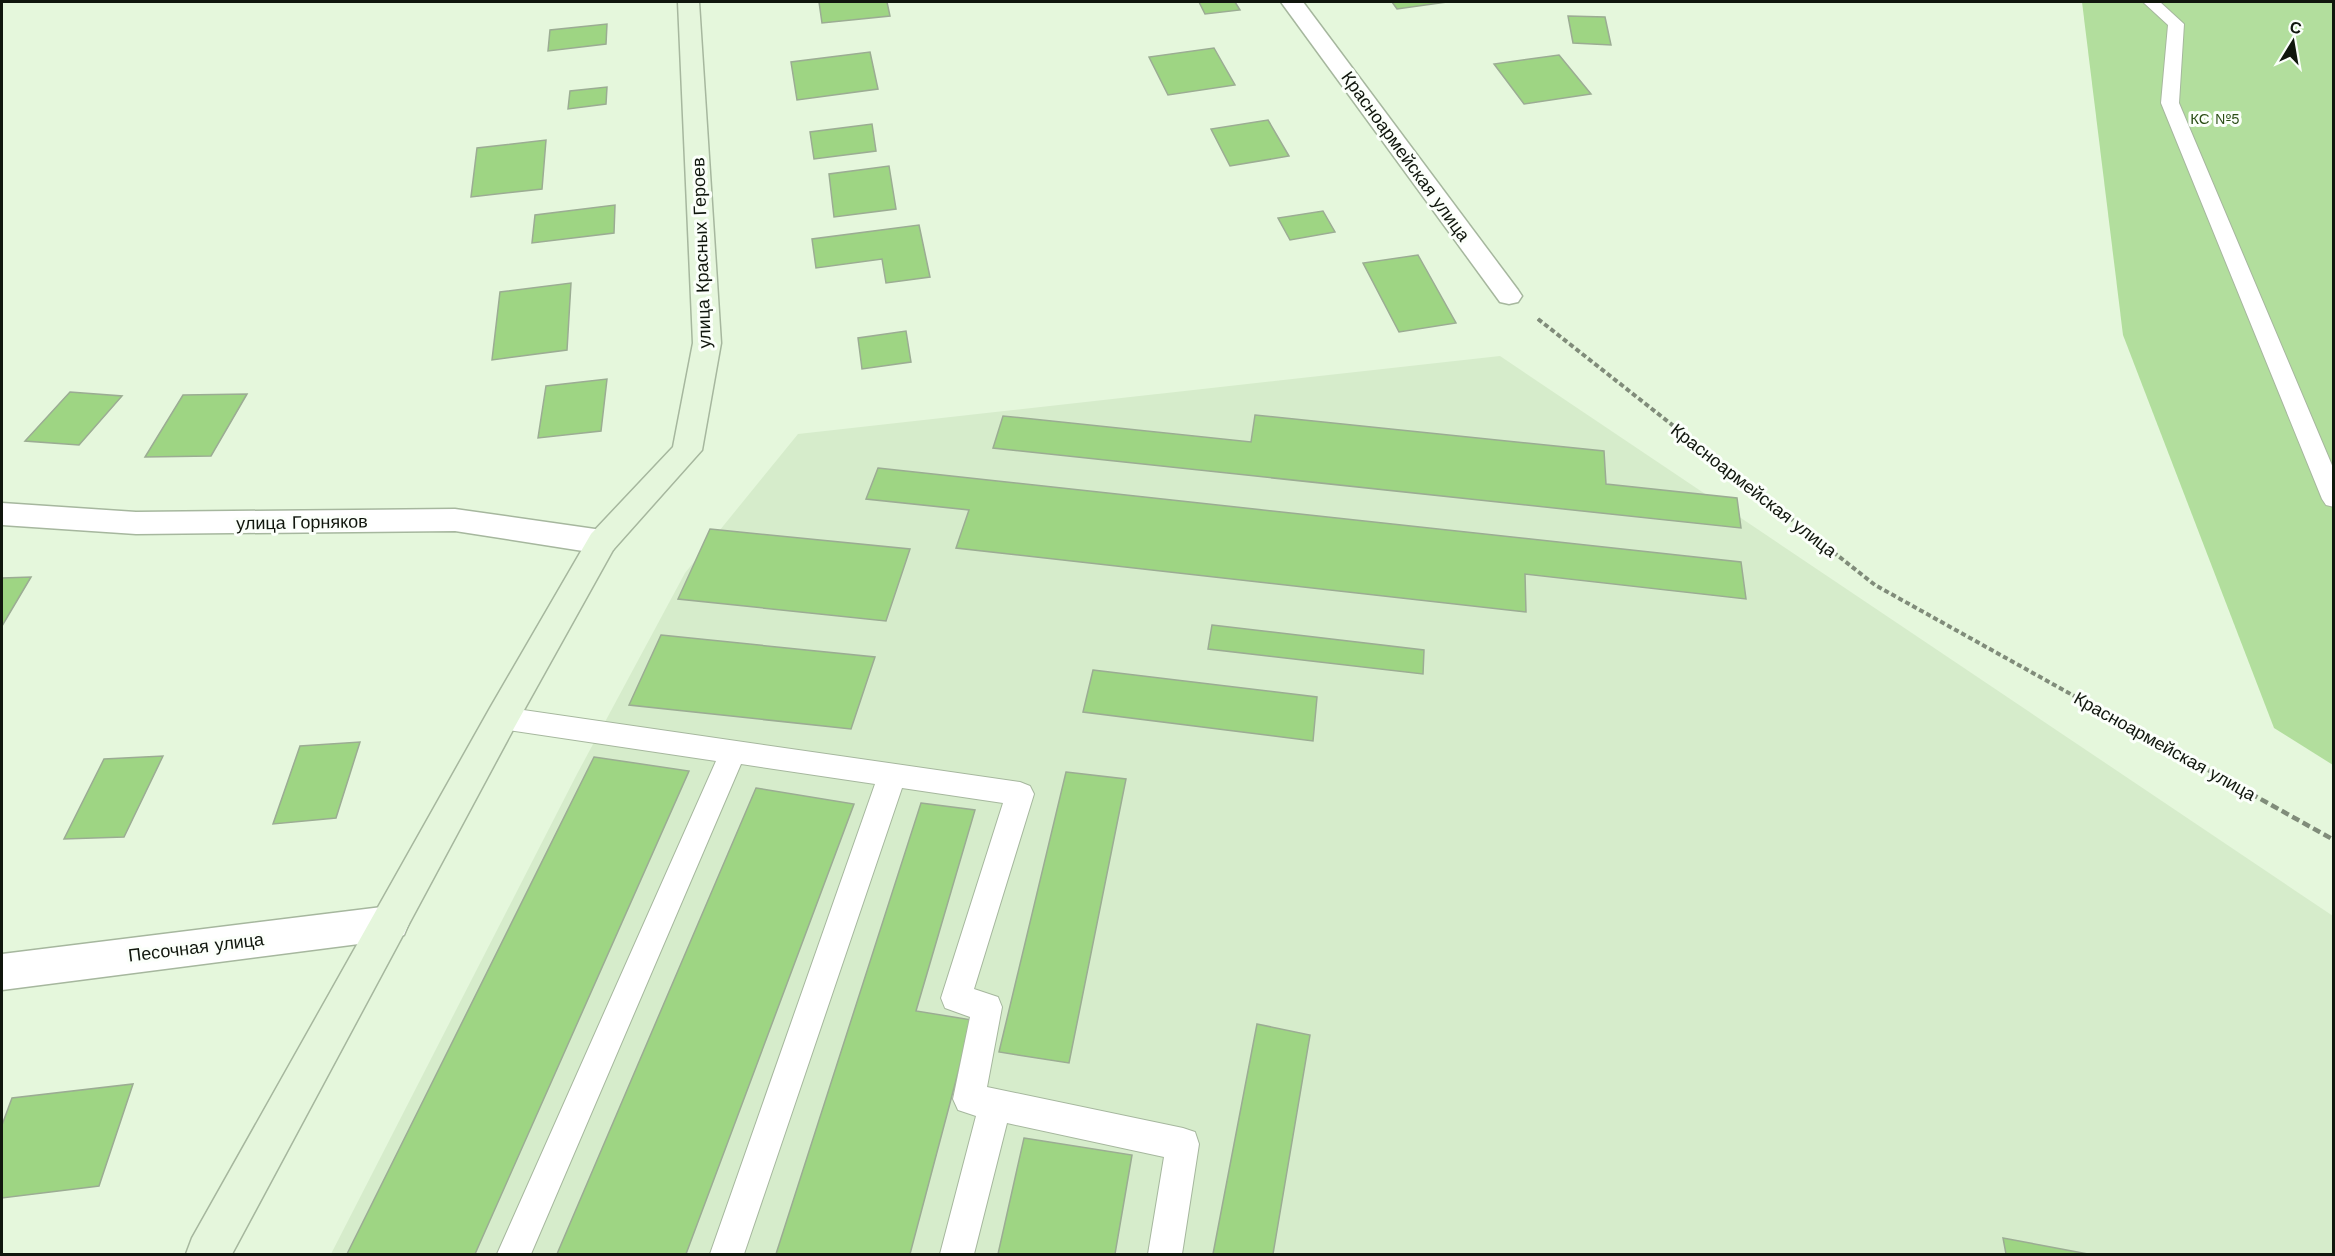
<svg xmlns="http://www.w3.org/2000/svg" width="2335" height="1256" font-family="'Work Sans',sans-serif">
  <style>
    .built { fill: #d6eccb }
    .green { fill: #b2de9d }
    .building { fill: #9ed583; stroke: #9bac93; stroke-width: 1.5 }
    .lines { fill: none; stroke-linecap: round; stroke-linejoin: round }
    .lane-casing { stroke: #a6b79e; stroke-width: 2 }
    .street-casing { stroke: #a6b79e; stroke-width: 3 }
    .secondary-casing { stroke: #a6b79e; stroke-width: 3 }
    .path-far2 { stroke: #808c7a; stroke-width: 3; stroke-dasharray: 4.5 2; stroke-linecap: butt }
    .path-far1 { stroke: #808c7a; stroke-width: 4; stroke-dasharray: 5 3; stroke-linecap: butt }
    .path { stroke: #808c7a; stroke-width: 4.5; stroke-dasharray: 8 4; stroke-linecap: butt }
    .lane { fill: #fff; fill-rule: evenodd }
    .street { fill: #fff; fill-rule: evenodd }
    .secondary { fill: #e5f6dc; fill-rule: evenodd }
    .labels { text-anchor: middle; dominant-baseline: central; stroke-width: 6; stroke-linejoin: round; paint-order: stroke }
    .far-park-label { font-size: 15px; fill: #2b4e16; stroke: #fbfffa }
    .street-label { font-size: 18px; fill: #10160d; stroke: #fbfffa }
  </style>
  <rect width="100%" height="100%" fill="#e5f7dc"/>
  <path class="built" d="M1500 356 2333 916V1254H331L577 774 685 573 798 434Z"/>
  <path class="green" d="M2082 2H2333V765L2274 728 2123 335Z"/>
  <g class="building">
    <path d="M819 2H887L890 16 822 23Z"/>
    <path d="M1199 2H1235L1240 10 1205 14Z"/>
    <path d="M1392 2H1447L1397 9Z"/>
    <path d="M1568 16 1605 17 1611 45 1573 43Z"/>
    <path d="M607 24 606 44 548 51 550 30Z"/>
    <path d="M1214 48 1235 85 1168 95 1149 57Z"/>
    <path d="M870 52 878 89 797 100 791 62Z"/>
    <path d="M1559 55 1591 94 1524 104 1494 64Z"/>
    <path d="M607 87 606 104 568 109 570 91Z"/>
    <path d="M1268 120 1289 156 1230 166 1211 129Z"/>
    <path d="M872 124 876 151 814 159 810 132Z"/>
    <path d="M546 140 542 189 471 197 477 148Z"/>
    <path d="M889 166 896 209 834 217 829 174Z"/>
    <path d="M615 205 614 233 532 243 535 215Z"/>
    <path d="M1323 211 1335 232 1290 240 1278 218Z"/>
    <path d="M919 225 930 277 886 283 882 259 816 268 812 239Z"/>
    <path d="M1418 255 1456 323 1399 332 1363 263Z"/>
    <path d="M571 283 567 350 492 360 500 292Z"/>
    <path d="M906 331 911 362 862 369 858 338Z"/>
    <path d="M607 379 601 431 538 438 546 386Z"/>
    <path d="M70 392 122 396 79 445 25 441Z"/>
    <path d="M247 394 211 456 145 457 183 395Z"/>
    <path d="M1255 415 1604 451 1606 484 1737 498 1741 528 993 448 1003 416 1251 442Z"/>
    <path d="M878 468 1741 562 1746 599 1525 574 1526 612 956 548 969 510 866 499Z"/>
    <path d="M710 529 910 549 886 621 678 599Z"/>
    <path d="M31 577 2 626V578Z"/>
    <path d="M1212 625 1424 650 1423 674 1208 649Z"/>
    <path d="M661 635 875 657 851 729 629 705Z"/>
    <path d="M1093 670 1317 697 1313 741 1083 712Z"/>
    <path d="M360 742 336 818 273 824 300 746Z"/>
    <path d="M163 756 124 837 64 839 104 759Z"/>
    <path d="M594 757 689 771 475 1254H347Z"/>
    <path d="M1066 772 1126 779 1069 1063 999 1052Z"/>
    <path d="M756 788 854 804 686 1254H557Z"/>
    <path d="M921 803 975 810 916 1011 972 1020 910 1254H776Z"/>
    <path d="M1257 1024 1310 1035 1273 1254H1213Z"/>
    <path d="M133 1084 99 1186 2 1198V1125L12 1098Z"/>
    <path d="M1024 1138 1132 1155 1115 1254H998Z"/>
    <path d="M2003 1238 2088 1254H2006Z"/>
  </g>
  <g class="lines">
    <g class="lane-casing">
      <g id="lane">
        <path d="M2143 2H2160L2184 24 2179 103 2334 470V507L2326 505 2322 499 2161 103 2168 25Z"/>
        <path d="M502 707 1020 782 1030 786 1034 794 974 989 998 997 1002 1007 987 1087 1183 1128 1195 1132 1199 1144 1182 1254H1148L1164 1157 1007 1123 974 1254H940L976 1116 958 1110 953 1099 970 1017 945 1008 941 998 1003 803 902 788 744 1254H710L875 784 741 764 531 1254H497L716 761 502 729 493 726 489 718 493 710Z"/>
      </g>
    </g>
    <g class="street-casing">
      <g id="street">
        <path d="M1281 2H1303L1518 290 1522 296 1518 302 1509 304 1500 302Z"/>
        <path d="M2 503 136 512 455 509 602 530 613 534 618 542 613 550 602 554 455 531 136 534 2 525Z"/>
        <path d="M390 906 404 911 409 923 404 935 390 940 2 990V954Z"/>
      </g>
    </g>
    <g class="secondary-casing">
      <path id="secondary" d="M678 2H699L721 343 702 450 613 550 514 728 232 1254H186L192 1238 490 708 591 534 673 447 693 343Z"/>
    </g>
    <path class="path-far2" d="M1538 319 1540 321"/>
    <path class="path-far1" d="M1538 319 1875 585 2137 731"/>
    <path class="path" d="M2135 729 2334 840"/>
    <use href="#lane" class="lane"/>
    <use href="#street" class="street"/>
    <use href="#secondary" class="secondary"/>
  </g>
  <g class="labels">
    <g class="far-park-label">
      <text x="2215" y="119">КС №5</text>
    </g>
    <g class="street-label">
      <text transform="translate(1406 156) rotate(54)">Красноармейская улица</text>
      <text transform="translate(701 253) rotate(-92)">улица Красных Героев</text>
      <text transform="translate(1754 490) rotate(38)">Красноармейская улица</text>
      <text transform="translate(302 522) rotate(-1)">улица Горняков</text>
      <text transform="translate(2165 746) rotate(29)">Красноармейская улица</text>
      <text transform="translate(196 947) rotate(-7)">Песочная улица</text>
    </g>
  </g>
  <rect width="2335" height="1256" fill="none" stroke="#10160d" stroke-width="6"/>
  <g transform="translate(2293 42) rotate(11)" stroke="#fbfffa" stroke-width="4.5" paint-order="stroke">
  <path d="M0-4.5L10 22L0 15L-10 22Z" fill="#10160d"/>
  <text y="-9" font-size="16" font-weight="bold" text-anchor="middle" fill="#10160d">С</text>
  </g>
</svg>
